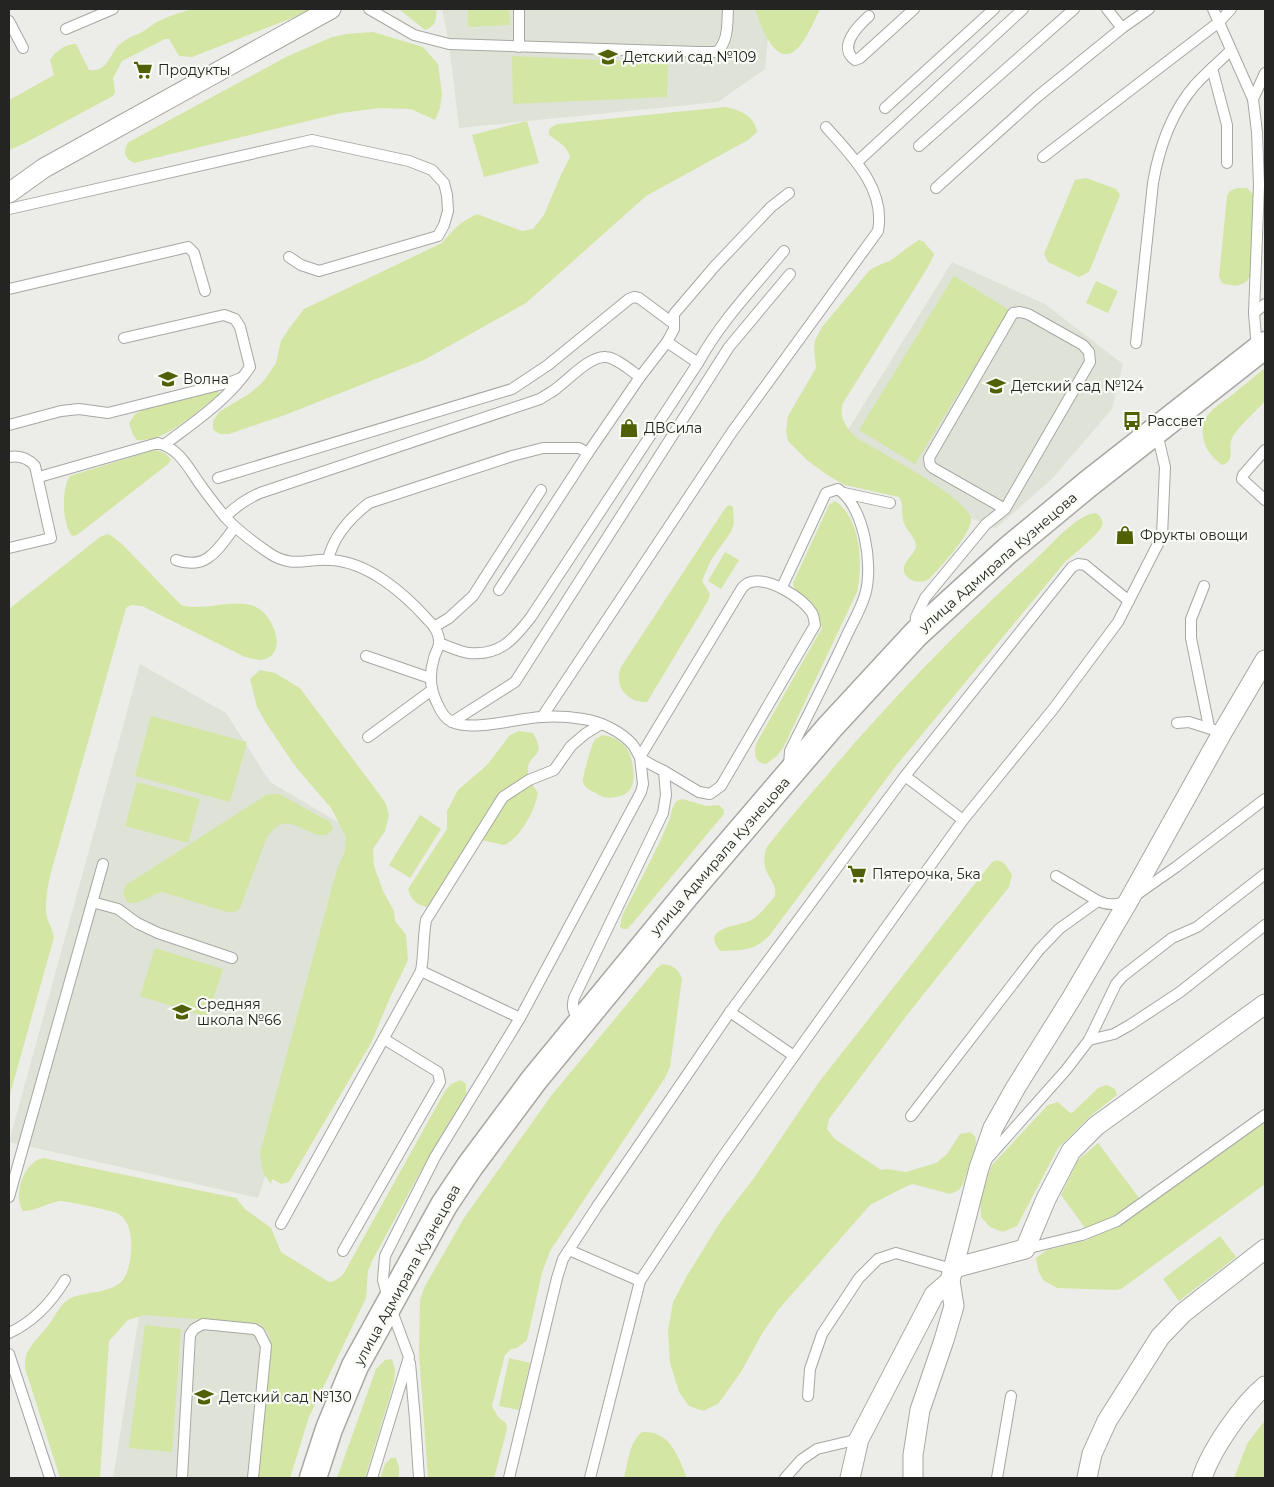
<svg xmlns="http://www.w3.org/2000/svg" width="1274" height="1487" font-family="Montserrat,sans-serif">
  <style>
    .built { fill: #dfe3d7 }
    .green { fill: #d3e6a3 }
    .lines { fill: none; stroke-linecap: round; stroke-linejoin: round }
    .lane-casing { stroke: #a6a8a3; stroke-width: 12 }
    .street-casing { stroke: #a6a8a3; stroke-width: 21 }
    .secondary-casing { stroke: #a6a8a3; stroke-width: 29 }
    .lane { stroke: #fff; stroke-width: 10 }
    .street { stroke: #fff; stroke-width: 19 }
    .secondary { stroke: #fff; stroke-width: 26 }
    .labels { text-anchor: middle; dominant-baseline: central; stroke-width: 4.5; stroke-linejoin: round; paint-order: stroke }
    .poi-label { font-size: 14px; fill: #242422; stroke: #f9fbf5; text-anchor: start }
    .street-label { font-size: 14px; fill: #242422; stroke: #f9fbf5 }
  </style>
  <rect width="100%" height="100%" fill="#ecede8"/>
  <g class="built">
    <path d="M442 9H771L765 69 718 102 459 128 449 44Z"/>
    <path d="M952 262 1045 304 1123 364 1112 409 1052 479 995 529 986 524 852 472 841 441Z"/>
    <path d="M140 664 226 713 270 782 355 832 367 867 258 1198 9 1142Z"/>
    <path d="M143 1291 291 1316 273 1478H113Z"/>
  </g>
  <g class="green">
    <path d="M191 9H311L297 16 192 57 179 56 169 39H165L122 61 113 78 115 92 113 96 25 143 9 150V100L54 75 50 60C55 52 66 43 76 44L89 70C108 73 109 54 120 44 127 38 136 35 144 31 149 28 153 24 157 22 168 16 180 13 191 9Z"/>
    <path d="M399 9H436C437 19 436 26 425 30Z"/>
    <path d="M468 9H509L510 25 468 27Z"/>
    <path d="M755 9H820C815 20 809 33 802 43 778 76 761 27 755 9Z"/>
    <path d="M373 32 423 47 438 64 442 94 440 108 435 120 411 109 380 108 341 113 134 163C124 158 122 151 129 142L288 56 332 37 346 34Z"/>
    <path d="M512 56 668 63 667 97 513 104Z"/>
    <path d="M725 107C740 110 755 116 757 132L748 140 646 196 526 303 424 360 285 415 229 434H220L213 430V421L219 412 249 394 263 382 276 363 281 341 288 330 304 309 442 243C454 229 460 222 477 214L522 231 533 229 544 215 560 177 570 157C567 146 558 141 549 135 548 128 552 126 558 124Z"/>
    <path d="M527 121 539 163 484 177 472 135Z"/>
    <path d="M1086 178 1116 189 1120 195 1089 272 1079 277 1048 262 1044 254 1075 180Z"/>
    <path d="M1237 188H1247L1255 196 1250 277C1244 287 1232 287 1222 283L1219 276 1227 196 1230 191Z"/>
    <path d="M919 240 924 242 934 254 928 267 843 403C838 417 847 430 858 439 877 450 972 500 971 520 970 536 940 567 929 579 922 584 906 582 904 571 902 562 914 555 916 547 917 539 906 530 904 523 900 513 905 507 899 497L845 485 829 476 808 461 788 441 786 431 788 416 816 368 814 349 815 340 822 327 869 271C876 265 884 264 891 260 901 253 909 246 919 240Z"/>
    <path d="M954 276 1009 310 915 464 859 430Z"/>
    <path d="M1096 281 1118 291 1108 313 1086 303Z"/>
    <path d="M1265 368V401C1257 410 1237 428 1232 438 1227 448 1237 461 1222 465 1214 459 1206 450 1204 441 1198 415 1214 409 1232 395 1243 386 1254 377 1265 368Z"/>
    <path d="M215 389 218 390 219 393 217 396C196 412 165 443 137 440L133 435 129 423 135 414 143 410Z"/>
    <path d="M154 450C161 451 167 453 171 460L168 464 77 535 72 536C62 524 61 488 70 476Z"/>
    <path d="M835 501C861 518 863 564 857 592L783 748 777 756 766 764C753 762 754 752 757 742L822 628C818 608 813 600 795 590L793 583 829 505Z"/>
    <path d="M729 505 733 507 734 523 731 532 711 560 702 581 710 594 708 601 647 702C627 703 613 685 621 667L726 507Z"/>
    <path d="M1096 513C1100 516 1104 520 1102 526 1098 535 1073 555 1065 562L895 767 769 936C753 952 741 950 720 951 699 926 741 927 753 919 761 914 768 904 775 896 778 878 757 874 767 847 786 822 807 798 828 774 893 697 964 624 1039 556 1054 542 1076 515 1096 513Z"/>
    <path d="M107 534 112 536 123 545 181 605C206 613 244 593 263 612 276 624 287 657 260 660 256 660 250 658 245 657L142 606 131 605 126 608 51 872C48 886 45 900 46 913 47 920 52 928 54 937L9 1098V609L100 537Z"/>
    <path d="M725 552 739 560 721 589 708 581Z"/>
    <path d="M260 670 275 673 300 688 385 802 389 815 385 831 373 849 374 866 383 891 394 911 395 921 406 935 408 960 388 1002 371 1043 289 1182 281 1184 272 1179 271 1184 263 1173 260 1153 337 869 345 851 346 837 331 808 295 766 266 723 257 707 250 679Z"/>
    <path d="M151 716 247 742 230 802 135 776Z"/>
    <path d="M519 731 533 733C549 760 526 752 528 772 529 779 534 787 538 793 535 810 521 838 504 845L481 840 434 904 426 907C416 904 411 900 408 889L447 829V811L458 790 487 765 510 735Z"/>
    <path d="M603 735C616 737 627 744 631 758 635 774 637 794 616 797 607 799 601 797 594 792 589 790 585 788 583 782 582 777 592 744 595 739Z"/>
    <path d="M137 782 200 799 188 843 125 826Z"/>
    <path d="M273 794H279L330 822 333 829C321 847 299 820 282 824 275 826 271 832 267 837L240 908 235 912H227L162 892C150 895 142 904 129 903 123 896 122 894 126 885L266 795Z"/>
    <path d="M683 799 706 806 719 805 724 810V814L631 925 627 929H623L620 927 622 916C638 885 655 854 669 821 672 813 671 806 678 800Z"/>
    <path d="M420 815 441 829 410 878 389 865Z"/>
    <path d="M998 860 1005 864 1012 875 1009 887 907 1015 829 1119 827 1129 835 1139 881 1170 887 1169 906 1172 936 1163 947 1154 960 1134 970 1132 975 1136 976 1143 963 1184 959 1190 950 1194 913 1184 907 1186 870 1205 779 1309 763 1332 741 1372 718 1404 703 1411 689 1406 679 1392 670 1363 668 1331 673 1302 688 1274 721 1221 754 1178 819 1082 992 862Z"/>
    <path d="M155 948 223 969 207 1017 140 996Z"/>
    <path d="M662 964C673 965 677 968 682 978L670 1067 665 1078 550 1251 542 1273 527 1340 517 1348 511 1349 505 1355 492 1406 498 1417 506 1423 507 1429 494 1478H428L419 1354 420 1300 424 1288 464 1218 551 1096 657 968Z"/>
    <path d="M461 1080 466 1084V1094L430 1154 372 1261 368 1271 366 1298 309 1417 290 1478H259L271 1342 268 1332 260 1324 144 1315 128 1320 109 1341 100 1478H60L25 1368C25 1363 25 1358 27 1353 32 1342 43 1333 50 1323 56 1315 60 1304 69 1299 84 1291 110 1294 122 1281 130 1272 132 1251 131 1240 130 1230 128 1220 119 1214 115 1211 66 1201 60 1201 47 1203 36 1211 23 1211 14 1198 21 1173 33 1163 36 1160 40 1159 43 1158L236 1198 245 1209 271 1228 281 1252 329 1282C336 1281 340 1278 344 1273L445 1091 451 1084Z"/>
    <path d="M1107 1085 1115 1089 1117 1095 1088 1118 1058 1148 1017 1226 1003 1232 990 1227 981 1217 980 1202 990 1169 993 1164 1048 1105 1058 1102 1069 1112 1072 1113 1098 1088Z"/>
    <path d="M1265 1122V1184L1121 1289 1116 1290 1057 1288 1043 1280 1038 1270 1036 1258 1047 1250 1084 1241 1119 1226Z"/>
    <path d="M1098 1143 1139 1198 1114 1216 1086 1229 1061 1195 1078 1160Z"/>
    <path d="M1220 1236 1236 1257 1179 1301 1163 1279Z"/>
    <path d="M145 1325 181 1329 172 1452 129 1448Z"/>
    <path d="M509 1358 530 1363 519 1410 499 1406Z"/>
    <path d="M392 1359 395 1370 394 1382 365 1478H337L376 1369 385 1360Z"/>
    <path d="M1265 1420V1478H1234L1247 1444Z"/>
    <path d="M642 1432C648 1432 654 1432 658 1435 674 1441 681 1464 687 1478H624C628 1463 629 1442 642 1432Z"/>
    <path d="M391 1458H396L399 1467V1478H380L385 1464Z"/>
  </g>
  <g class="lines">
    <g class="lane-casing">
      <g id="lane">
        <path d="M369 9 414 35 449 44 699 52H717C729 40 727 24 728 9"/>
        <path d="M1107 9 1122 28 1149 9"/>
        <path d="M1213 9 1253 99 1257 132 1259 185 1254 313 1257 349"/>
        <path d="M869 16C858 26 837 47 855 60L860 58 914 9"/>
        <path d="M9 21 23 48"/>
        <path d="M66 29 113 9"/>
        <path d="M519 47V9"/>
        <path d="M1212 68 1227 125V163"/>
        <path d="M1253 99 1265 73"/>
        <path d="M885 108 994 9"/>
        <path d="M919 146 1074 9"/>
        <path d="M1043 157 1219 22 1231 9"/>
        <path d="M857 162 1023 9"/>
        <path d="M936 188 1037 97 1122 28"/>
        <path d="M9 209 312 140 409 161 432 170 444 183 447 195 448 211 444 225 438 236 319 271 301 265 289 257"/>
        <path d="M9 289 188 247 194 253 205 291"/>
        <path d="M1254 313 1265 304"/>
        <path d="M124 338 224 315 235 319 240 327 250 367C229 399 194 422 164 445"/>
        <path d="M667 342 674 329V314L715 266 771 207 789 193"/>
        <path d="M1136 343 1153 183C1159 148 1171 113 1195 85 1206 73 1219 62 1231 50"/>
        <path d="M698 363C721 321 754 287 784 251"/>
        <path d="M9 425 61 411 79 409 108 413 231 382 241 378"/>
        <path d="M1265 450 1243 475 1242 479 1265 500"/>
        <path d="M9 457C20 455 28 458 35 466L51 538 9 548"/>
        <path d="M39 477 158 443C181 449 189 470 202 487 209 497 217 507 225 517 238 531 253 542 269 553 293 569 307 558 331 560 368 562 404 593 428 620 434 625 440 635 439 643 439 648 435 653 434 658 429 674 430 690 438 705 441 712 446 719 452 722 474 732 517 718 542 717 555 716 570 717 583 719 600 721 622 732 633 745 636 749 637 754 641 758 647 763 656 767 664 771L666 795 663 813 574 998C571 1009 574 1013 581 1021"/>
        <path d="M218 478 512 389 548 365 629 299 634 297 639 298 674 324"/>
        <path d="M844 493 890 503"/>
        <path d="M225 517C236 506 246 499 260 493L540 399C546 395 552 392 557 388 569 379 591 355 606 357 617 358 631 371 640 377"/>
        <path d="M176 560C207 571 218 549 235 527"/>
        <path d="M328 560C333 537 351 517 369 503L512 456 543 448H579L588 453 640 377 667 342 698 363 531 617C514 639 500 656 469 653 460 652 448 646 439 643"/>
        <path d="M1204 586 1191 619V638L1209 727"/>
        <path d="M782 587 826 493 838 489C864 507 874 565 865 595 861 609 852 624 846 637 828 676 809 713 790 751L789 767"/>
        <path d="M499 590 588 453"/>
        <path d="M434 627 449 618 473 596 541 490"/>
        <path d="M915 628 916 617 925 598 986 524 1005 509 1090 362 1089 352 1083 345 1028 314 1020 312 1013 313 929 458 930 465 933 468 1005 509"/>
        <path d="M366 656 430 678"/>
        <path d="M542 717 732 432 878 231C886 189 852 156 826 127"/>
        <path d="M452 722 515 682 729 347 790 274"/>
        <path d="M1177 723 1189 722 1214 730"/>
        <path d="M368 737 432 690"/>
        <path d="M905 776 1072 567 1078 564 1085 565 1129 601"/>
        <path d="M1056 876 1098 901"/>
        <path d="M92 902 118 909 137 923 158 933 232 958"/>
        <path d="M421 971 520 1018 641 792 643 784 640 757 742 588C744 586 746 584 748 583 767 575 803 598 812 613 814 616 814 621 815 625L721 786 710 794 699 792 664 771"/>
        <path d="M730 1012 905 776 963 820"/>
        <path d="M1089 1040 1114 1034 1130 1025 1180 992 1265 925"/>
        <path d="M911 1116 1039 950 1059 929 1098 901C1109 906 1118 905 1129 900L1176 867 1265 799"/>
        <path d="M988 1158 1066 1070 1089 1040 1116 984 1123 976 1172 938 1197 927 1265 874"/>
        <path d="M9 1197 103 864"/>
        <path d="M281 1224 421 971C424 954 423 937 426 920L503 797 529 780 554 770 571 746 585 734 601 724"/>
        <path d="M1025 1249 1082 1235 1117 1221 1265 1115"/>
        <path d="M569 1250 640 1281 719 1162 794 1056"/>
        <path d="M343 1251 440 1082 438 1072 384 1039"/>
        <path d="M9 1333C33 1322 51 1303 65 1280"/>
        <path d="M9 1354 50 1478"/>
        <path d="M410 1363 415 1419 419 1478"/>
        <path d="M808 1396 810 1369 822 1334 859 1278 878 1259 896 1253 945 1267 954 1268"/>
        <path d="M182 1478 190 1335 194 1329 203 1324 254 1329 259 1332 266 1346 253 1478"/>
        <path d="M372 1478 409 1357 389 1303 383 1280 385 1256 435 1157 520 1018"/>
        <path d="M509 1478 557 1278 563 1259 596 1208 730 1012 794 1056 963 820 1054 708 1118 622 1162 536 1165 467 1157 433"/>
        <path d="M590 1478 640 1281"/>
        <path d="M785 1478 801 1460 817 1449 859 1439"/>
        <path d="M997 1478 1011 1396"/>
      </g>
    </g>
    <g class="street-casing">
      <g id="street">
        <path d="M9 193 44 168 331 9"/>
        <path d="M954 1268 1025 1249 1046 1199 1071 1151 1096 1126 1265 1004"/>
        <path d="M850 1478 859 1439 934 1295 950 1281"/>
        <path d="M913 1478V1455L920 1410 944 1340 954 1306 950 1281 979 1168 993 1128 1016 1087 1071 999 1129 900 1222 733 1265 660"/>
        <path d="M1087 1478 1092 1454 1107 1421 1160 1337 1183 1313 1265 1249"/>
        <path d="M1202 1478C1211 1450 1242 1405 1265 1386"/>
      </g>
    </g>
    <g class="secondary-casing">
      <path id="secondary" d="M313 1478 329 1429 355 1366 444 1205 470 1166 534 1080 686 895 830 727 916 634 1007 551 1088 484 1265 345"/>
    </g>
    <use href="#lane" class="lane"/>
    <use href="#street" class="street"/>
    <use href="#secondary" class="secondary"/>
  </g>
  <defs>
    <g id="school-bare" transform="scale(1.5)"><path d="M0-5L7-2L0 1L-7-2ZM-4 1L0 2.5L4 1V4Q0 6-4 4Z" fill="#506004" stroke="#f9fbf5" stroke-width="2.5" paint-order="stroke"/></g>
    <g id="supermarket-bare" transform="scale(1.5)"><path d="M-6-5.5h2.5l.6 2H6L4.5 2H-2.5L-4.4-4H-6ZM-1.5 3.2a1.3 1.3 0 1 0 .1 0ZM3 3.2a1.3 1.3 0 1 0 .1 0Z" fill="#506004" stroke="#f9fbf5" stroke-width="2.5" paint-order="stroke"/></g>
    <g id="bus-bare" transform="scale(1.5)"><path d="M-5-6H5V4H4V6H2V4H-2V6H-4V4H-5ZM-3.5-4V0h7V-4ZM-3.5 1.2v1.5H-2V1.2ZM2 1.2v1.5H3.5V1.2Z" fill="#506004" stroke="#f9fbf5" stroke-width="2.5" paint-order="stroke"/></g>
    <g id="shop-bare" transform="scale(1.5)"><path d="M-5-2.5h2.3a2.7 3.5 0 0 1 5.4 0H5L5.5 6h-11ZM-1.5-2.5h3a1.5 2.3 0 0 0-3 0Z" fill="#506004" stroke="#f9fbf5" stroke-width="2.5" paint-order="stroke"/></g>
  </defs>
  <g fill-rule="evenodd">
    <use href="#school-bare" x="608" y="57"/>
    <use href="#supermarket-bare" x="143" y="70"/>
    <use href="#school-bare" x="168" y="379"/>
    <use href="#school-bare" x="996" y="386"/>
    <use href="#bus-bare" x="1132" y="421"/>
    <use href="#shop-bare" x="629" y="428"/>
    <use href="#shop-bare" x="1125" y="535"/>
    <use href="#supermarket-bare" x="857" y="874"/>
    <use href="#school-bare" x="182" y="1012"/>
    <use href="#school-bare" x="204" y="1397"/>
  </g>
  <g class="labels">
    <g class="poi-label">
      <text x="623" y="57">Детский сад №109</text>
      <text x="158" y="70">Продукты</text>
      <text x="183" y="379">Волна</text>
      <text x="1011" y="386">Детский сад №124</text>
      <text x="1147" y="421">Рассвет</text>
      <text x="644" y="428">ДВСила</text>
      <text x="1140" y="535">Фрукты овощи</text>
      <text x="872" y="874">Пятерочка, 5ка</text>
      <text x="197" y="1004">Средняя<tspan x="197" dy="16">школа №66</tspan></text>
      <text x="219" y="1397">Детский сад №130</text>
    </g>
    <g class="street-label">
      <text transform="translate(998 562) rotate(-41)">улица Адмирала Кузнецова</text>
      <text transform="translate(720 856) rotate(-49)">улица Адмирала Кузнецова</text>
      <text transform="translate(407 1275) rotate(-61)">улица Адмирала Кузнецова</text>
    </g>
  </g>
  <rect width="1274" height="1487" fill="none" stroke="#242422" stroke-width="20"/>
</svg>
